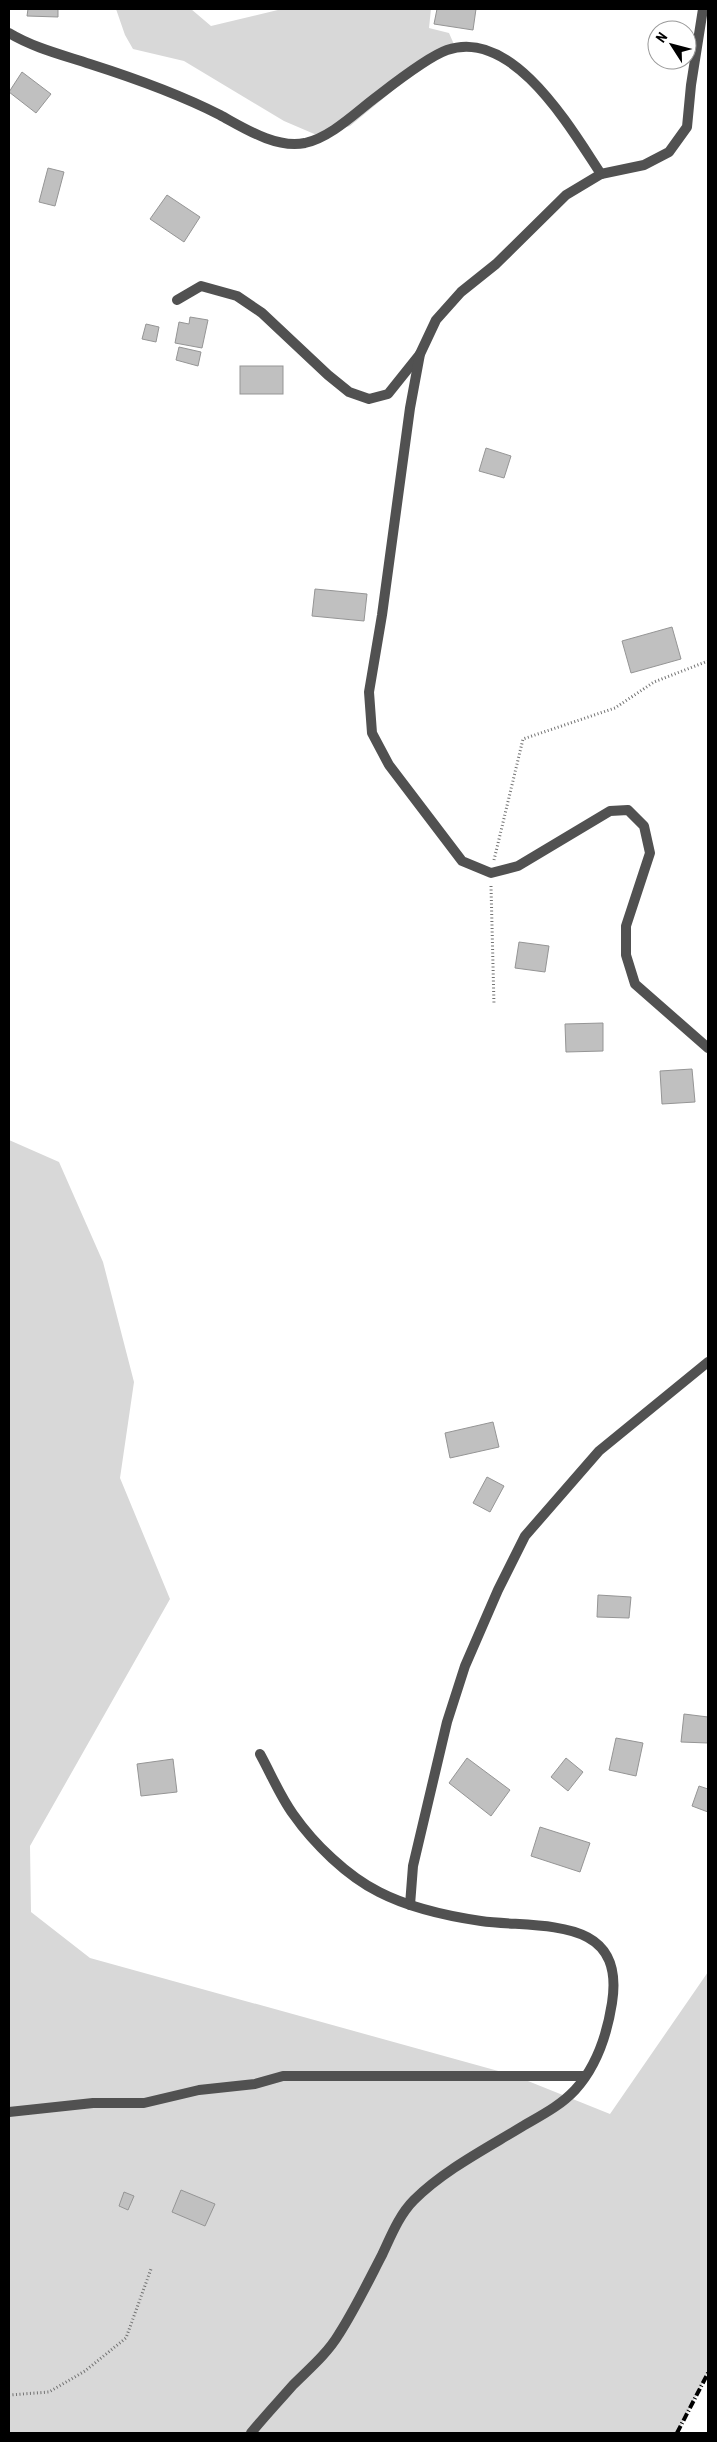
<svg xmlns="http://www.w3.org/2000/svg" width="717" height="2442" font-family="'Roboto Condensed',sans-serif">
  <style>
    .green { fill: #d8d8d8 }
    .building { fill: #c0c0c0; stroke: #959595 }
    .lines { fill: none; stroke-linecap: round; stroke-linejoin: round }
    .path { stroke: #737373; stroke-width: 3; stroke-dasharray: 1 2.5; stroke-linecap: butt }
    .service { stroke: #515151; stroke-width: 10 }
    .minor { stroke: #515151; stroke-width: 10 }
    .rail { stroke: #000; stroke-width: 4; stroke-dasharray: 8 2.5 1 2.5; stroke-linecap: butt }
  </style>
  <rect width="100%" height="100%" fill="#fff"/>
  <g class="green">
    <path d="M116 9H191L211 26 282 9H431L429 28 449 33 456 49 420 68 350 126 319 136 284 121 184 61 133 49 125 35Z"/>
    <path d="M9 1140 59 1162 103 1262 134 1382 120 1478 170 1599 30 1846 31 1912 90 1958 513 2075 610 2114 708 1972V2373L677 2433H9Z"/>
  </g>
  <g class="building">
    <path d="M28 9H58V17L27 16Z"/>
    <path d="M437 9H476L473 30 434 24Z"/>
    <path d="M22 72 51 94 36 113 9 92Z"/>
    <path d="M48 168 64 172 55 206 39 202Z"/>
    <path d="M167 195 200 217 184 242 150 219Z"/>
    <path d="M190 317 208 320 202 348 175 343 179 322 189 324Z"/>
    <path d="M146 324 159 327 156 342 142 339Z"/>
    <path d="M179 347 201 352 198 366 176 360Z"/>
    <rect x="240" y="366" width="43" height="28"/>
    <path d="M486 448 511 456 504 478 479 471Z"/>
    <path d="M315 589 367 594 364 621 312 616Z"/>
    <path d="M672 627 681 659 631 673 622 641Z"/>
    <path d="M519 942 549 946 545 972 515 968Z"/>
    <path d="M603 1023V1051L566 1052 565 1024Z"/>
    <path d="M692 1069 695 1102 662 1104 660 1071Z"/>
    <path d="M493 1422 499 1447 450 1458 445 1433Z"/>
    <path d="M487 1477 504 1486 490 1512 473 1503Z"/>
    <path d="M598 1595 631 1597 629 1618 597 1617Z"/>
    <path d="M684 1714 708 1717V1743L681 1742Z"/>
    <path d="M616 1738 643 1743 636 1776 609 1770Z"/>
    <path d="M467 1758 510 1790 491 1816 449 1783Z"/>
    <path d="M566 1758 583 1772 568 1791 551 1777Z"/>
    <path d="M173 1759 177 1792 141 1796 137 1764Z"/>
    <path d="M699 1786 708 1789V1812L692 1806Z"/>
    <path d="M540 1827 590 1843 580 1872 531 1856Z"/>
    <path d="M181 2190 215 2204 205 2226 172 2212Z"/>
    <path d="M124 2192 134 2196 128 2210 119 2206Z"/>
  </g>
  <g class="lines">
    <g class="path">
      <path d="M494 860 523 739 615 708 654 682 708 661"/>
      <path d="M491 886 494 1005"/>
      <path d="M9 2395 49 2392 85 2371 126 2338 151 2269"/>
    </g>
    <path class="service" d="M177 300 201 286 237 296 262 313 328 375 349 392 369 399 388 394 420 354"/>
    <g class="minor">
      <path d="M703 9 691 85 687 127 669 152 644 165 601 174 566 195 496 264 461 292 436 320 420 354 410 408 382 615 369 692 372 733 389 765 462 861 491 873 518 866 610 811 628 810 644 826 650 853 626 926V955L635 984 708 1048"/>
      <path d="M9 33C34 48 63 55 90 64 134 78 179 94 220 115 244 128 276 149 305 143 331 137 354 114 375 98 392 85 427 57 447 50 513 27 571 129 601 174"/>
      <path d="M410 1905 413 1866 447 1722 465 1666 498 1590 525 1536 599 1451 708 1362"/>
      <path d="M9 2112 93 2103H144L199 2090 255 2084 283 2076H585"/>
      <path d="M251 2433C264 2417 279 2401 293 2385 309 2369 327 2354 339 2334 355 2309 368 2282 382 2255 391 2236 399 2215 414 2200 444 2170 487 2148 523 2126 542 2115 560 2106 575 2090 597 2066 607 2035 612 2003 626 1914 540 1929 481 1921 447 1916 410 1908 379 1892 347 1876 314 1844 293 1814 280 1796 271 1774 260 1754"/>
    </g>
    <path class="rail" d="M677 2433 708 2373"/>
  </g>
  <rect width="717" height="2442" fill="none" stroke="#000000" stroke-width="20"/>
  <g transform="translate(672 45) rotate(306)"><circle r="24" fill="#ffffff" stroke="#999999"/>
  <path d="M0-4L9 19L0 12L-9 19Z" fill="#000000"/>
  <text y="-8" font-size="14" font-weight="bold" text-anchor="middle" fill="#000000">N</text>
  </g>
</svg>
